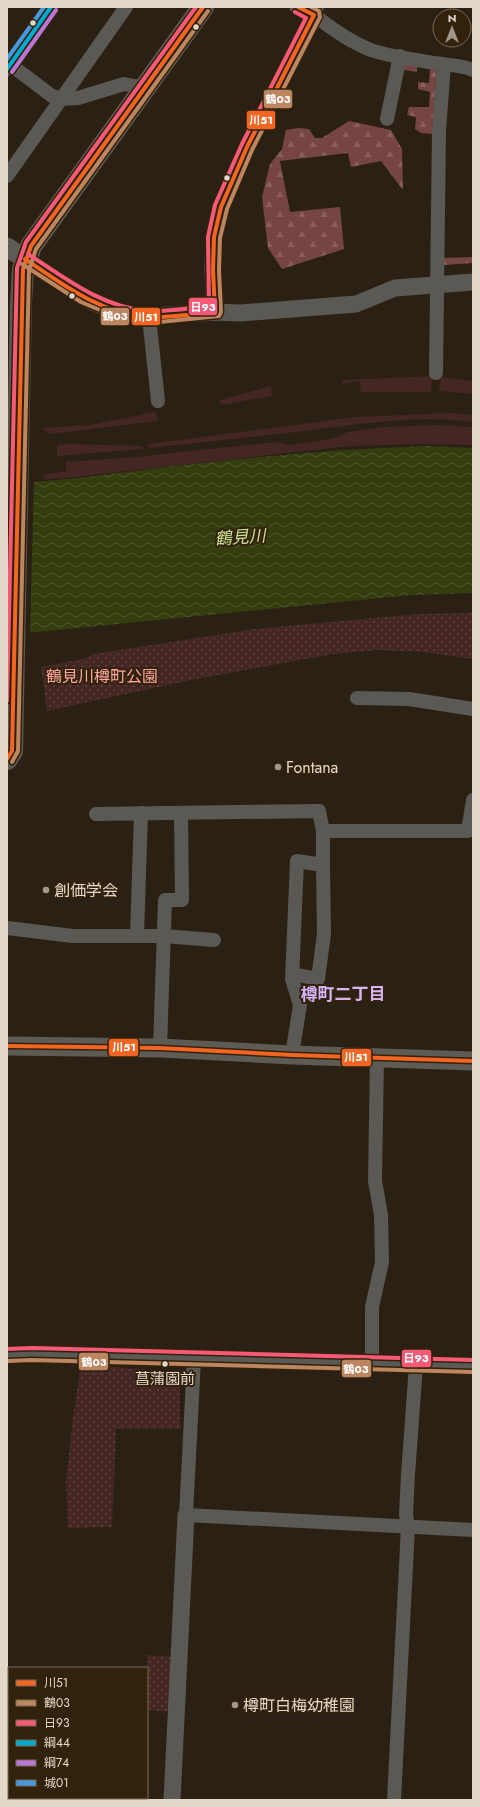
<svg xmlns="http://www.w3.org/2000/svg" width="480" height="1807" font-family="Jost,'Noto Sans JP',sans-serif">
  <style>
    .green { fill: #442624 }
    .forest { fill: url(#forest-firs) }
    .park { fill: url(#park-dots) }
    .water { fill: url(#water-waves) }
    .pier { fill: #2a2114 }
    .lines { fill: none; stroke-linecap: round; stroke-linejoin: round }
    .minor { stroke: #5b5954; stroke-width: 14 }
    .tertiary { stroke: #5b5954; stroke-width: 17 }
    .secondary { stroke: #5e5b54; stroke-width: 19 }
    .primary { stroke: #5d5850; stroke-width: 22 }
    .bus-1-casing { stroke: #33220b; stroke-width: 7 }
    .bus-2-casing { stroke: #33220b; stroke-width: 7 }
    .bus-3-casing { stroke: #33220b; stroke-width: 7 }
    .bus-4-casing { stroke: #33220b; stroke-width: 7 }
    .bus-5-casing { stroke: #33220b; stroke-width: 7 }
    .bus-6-casing { stroke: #33220b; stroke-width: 7 }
    .bus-1 { stroke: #f26522; stroke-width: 4 }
    .bus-2 { stroke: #bb8660; stroke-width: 4 }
    .bus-3 { stroke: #f75a77; stroke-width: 4 }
    .bus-4 { stroke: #00a9ce; stroke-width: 4 }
    .bus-5 { stroke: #ba77d6; stroke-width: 4 }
    .bus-6 { stroke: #4699e1; stroke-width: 4 }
    .bus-dot { fill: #e2d7ca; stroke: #33220b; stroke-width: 1.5 }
    .poi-dot { fill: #a2978a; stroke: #33220b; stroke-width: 1.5 }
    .labels { text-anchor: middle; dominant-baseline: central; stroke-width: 4; stroke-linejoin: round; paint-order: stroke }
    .bus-label { font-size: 15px; fill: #e2d7ca; stroke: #33220b }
    .park-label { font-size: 16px; fill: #fea6a3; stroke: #33220b }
    .poi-label { font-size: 16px; fill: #e2d7ca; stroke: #33220b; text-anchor: start }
    .water-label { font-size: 17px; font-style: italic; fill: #cbe294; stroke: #33220b }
    .neighbourhood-label { font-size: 17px; font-weight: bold; fill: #d6b3f7; stroke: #33220b }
    .line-badge { stroke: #33220b; stroke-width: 1.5 }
    .badge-label { font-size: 11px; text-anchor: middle; font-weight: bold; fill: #fff }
  </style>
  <defs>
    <pattern id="forest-firs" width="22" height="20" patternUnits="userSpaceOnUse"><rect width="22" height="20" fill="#764542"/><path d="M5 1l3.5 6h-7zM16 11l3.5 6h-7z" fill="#895f5c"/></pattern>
    <pattern id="park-dots" width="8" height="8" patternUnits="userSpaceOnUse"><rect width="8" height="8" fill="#442624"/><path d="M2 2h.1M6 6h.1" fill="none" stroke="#5f4542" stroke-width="1.8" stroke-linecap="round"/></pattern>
    <pattern id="water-waves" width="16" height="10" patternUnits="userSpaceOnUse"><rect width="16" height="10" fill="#333d0e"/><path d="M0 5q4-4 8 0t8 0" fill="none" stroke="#505830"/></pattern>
  </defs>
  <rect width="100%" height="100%" fill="#2a2114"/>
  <g class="green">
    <path d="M433 376 431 392H361L359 381 342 384V380Z"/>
    <path d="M441 377 473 381V394L439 391Z"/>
    <path d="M271 386 272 396 221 405 220 400Z"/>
    <path d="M155 412 158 421 51 434 41 428 89 425Z"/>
    <path d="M452 413 473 415V422C411 414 350 426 288 433 242 438 196 443 149 448L148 444 355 417Z"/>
    <path d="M440 425 473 427V445L422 444 350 446 66 478 44 479 43 475 66 471V462L135 457 275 442 288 445 332 439 348 432 383 427Z"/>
    <path d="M71 444 142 446 143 449 57 456V445Z"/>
  </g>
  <g class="forest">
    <path d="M406 61 437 64 432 134 421 133 415 129 416 117 407 115 409 107H429L430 92 418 89V82L429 83 430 67 417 66V72L404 70Z"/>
    <path d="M349 121 391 130 402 149 403 190 381 161 351 167 348 153 280 161 290 212 340 207 344 249 282 269 268 248 262 197 270 164 282 149 286 130 298 128 309 129 315 138H322Z"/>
    <path d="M473 257V263L444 265V258Z"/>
  </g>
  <g class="park">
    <path d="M473 613V659L423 652 378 650 333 654 191 680 47 711 41 667 87 658 94 654 254 629 418 614Z"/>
    <path d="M81 1364 180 1373V1429H116L112 1527 68 1528 66 1482 73 1417Z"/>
    <path d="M147 1655 173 1657 171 1712 147 1710Z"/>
  </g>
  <path class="water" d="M426 446 473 448V593L411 595 7 635V483C61 482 113 473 167 467 253 457 339 449 426 446Z"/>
  <path class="pier" d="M34 480 30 635 7 637V481Z"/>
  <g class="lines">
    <g class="minor">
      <path d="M317 7 314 15C332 29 350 42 371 50 391 57 414 59 434 63 447 65 461 65 473 70"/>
      <path d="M11 65 52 96 61 99 78 98 124 84 144 88"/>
      <path d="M7 69 51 7"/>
      <path d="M387 119 400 56"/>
      <path d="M7 176 126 7"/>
      <path d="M149 317 158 401"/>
      <path d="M436 373 439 130 444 65"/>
      <path d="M357 698 409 699 473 709"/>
      <path d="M96 814 319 811 323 831"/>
      <path d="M7 928 73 936H164L214 940"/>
      <path d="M137 936 141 813"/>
      <path d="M293 974 318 979 324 934 323 865"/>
      <path d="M160 1048 165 900H182L181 813"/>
      <path d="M292 1055 300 1005 292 979 297 861 323 865V831H468L473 800"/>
      <path d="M194 1359 186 1515 473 1530"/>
      <path d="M372 1364V1307L382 1262 381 1215 375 1181 377 1057"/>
      <path d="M394 1800 408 1527 406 1514 408 1475 416 1365"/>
    </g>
    <g class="tertiary">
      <path d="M25 259 87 299 112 311 138 317 215 312 240 313 356 304 395 288 473 282"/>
      <path d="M215 312 213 270 214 237 221 207 247 147 314 15 298 7"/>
      <path d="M7 1355 32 1354 473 1366"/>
      <path d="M172 1800 186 1515"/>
    </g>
    <g class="secondary">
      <path d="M7 247 25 259"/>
      <path d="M7 1046 160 1048 292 1055 473 1061"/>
    </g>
    <path class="primary" d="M7 759 12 751 21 302 23 269 31 246 203 7"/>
    <g class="bus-1-casing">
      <g id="bus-1">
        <path d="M25 259C62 284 101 314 148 317 170 318 193 314 215 312L213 270 214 237 221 207 247 147 314 15 298 7"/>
        <path d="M7 759 12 751 23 269 31 246 203 7"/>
        <path d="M7 1046 160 1048 292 1055 473 1061"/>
      </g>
    </g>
    <g class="bus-2-casing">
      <g id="bus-2">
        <path d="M22 264 81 302 114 316 149 323 219 316 221 312 219 270 220 238 227 209 252 150 320 17 319 11 311 7"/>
        <path d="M12 762 18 751 29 270 36 249 208 11"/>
        <path d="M7 1361 32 1360 473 1372"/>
      </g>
    </g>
    <g class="bus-3-casing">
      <g id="bus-3">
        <path d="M28 254C65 278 103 308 148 311 168 312 189 308 209 306L208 237 215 205 242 144 306 18 295 12"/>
        <path d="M7 701 17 268 26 242 196 7"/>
        <path d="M7 1349 32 1348 473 1360"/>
      </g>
    </g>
    <g class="bus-4-casing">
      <path id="bus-4" d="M7 69 51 7"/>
    </g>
    <g class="bus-5-casing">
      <path id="bus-5" d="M12 72 56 10"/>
    </g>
    <g class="bus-6-casing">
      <path id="bus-6" d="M7 59 44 7"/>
    </g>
    <use href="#bus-1" class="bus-1"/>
    <use href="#bus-2" class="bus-2"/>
    <use href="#bus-3" class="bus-3"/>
    <use href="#bus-4" class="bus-4"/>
    <use href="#bus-5" class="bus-5"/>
    <use href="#bus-6" class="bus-6"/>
  </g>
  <g class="bus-dot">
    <circle cx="33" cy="23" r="3.5"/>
    <circle cx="196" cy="27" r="3.5"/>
    <circle cx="227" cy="178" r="3.5"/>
    <circle cx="72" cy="296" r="3.5"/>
    <circle cx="165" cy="1364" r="3.5"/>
  </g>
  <g class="poi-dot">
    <circle cx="278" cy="767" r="4"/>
    <circle cx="46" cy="890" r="4"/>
    <circle cx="235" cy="1705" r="4"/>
  </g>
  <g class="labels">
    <g class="bus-label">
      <text x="165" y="1379">菖蒲園前</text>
    </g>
    <g class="park-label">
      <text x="102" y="676">鶴見川樽町公園</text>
    </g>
    <g class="poi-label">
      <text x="286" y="767">Fontana</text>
      <text x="54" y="890">創価学会</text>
      <text x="243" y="1705">樽町白梅幼稚園</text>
    </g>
    <g class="water-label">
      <text transform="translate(240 537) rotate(-4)">鶴見川</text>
    </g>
    <g class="neighbourhood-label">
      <text x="343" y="994">樽町二丁目</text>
    </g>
  </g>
  <g class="line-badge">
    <rect x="263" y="89" width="30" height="20" rx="4" fill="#bb8660"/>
    <rect x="246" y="110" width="30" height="20" rx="4" fill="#f26522"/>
    <rect x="188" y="297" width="30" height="19" rx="4" fill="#f75a77"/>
    <rect x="100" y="307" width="30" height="19" rx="4" fill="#bb8660"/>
    <rect x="131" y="307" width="30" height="19" rx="4" fill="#f26522"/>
    <rect x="108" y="1038" width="31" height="19" rx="4" fill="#f26522"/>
    <rect x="341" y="1048" width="31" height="19" rx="4" fill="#f26522"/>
    <rect x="401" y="1349" width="31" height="19" rx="4" fill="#f75a77"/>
    <rect x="78" y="1352" width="31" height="19" rx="4" fill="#bb8660"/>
    <rect x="341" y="1359" width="31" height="19" rx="4" fill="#bb8660"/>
  </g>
  <g class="badge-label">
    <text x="278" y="103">鶴03</text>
    <text x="261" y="124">川51</text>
    <text x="203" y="311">日93</text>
    <text x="115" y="320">鶴03</text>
    <text x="146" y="321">川51</text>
    <text x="124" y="1051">川51</text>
    <text x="356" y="1061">川51</text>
    <text x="416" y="1362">日93</text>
    <text x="94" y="1366">鶴03</text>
    <text x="356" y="1373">鶴03</text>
  </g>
  <rect width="480" height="1807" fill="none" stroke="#e2d7ca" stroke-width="16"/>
  <rect x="8" y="1667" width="140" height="132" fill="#33220b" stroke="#796a57"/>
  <rect x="16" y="1680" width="20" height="6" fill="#f26522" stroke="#796a57"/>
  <text x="44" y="1687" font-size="12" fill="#e2d7ca">川51</text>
  <rect x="16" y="1700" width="20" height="6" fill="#bb8660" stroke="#796a57"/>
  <text x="44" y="1707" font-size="12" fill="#e2d7ca">鶴03</text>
  <rect x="16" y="1720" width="20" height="6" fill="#f75a77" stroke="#796a57"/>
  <text x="44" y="1727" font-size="12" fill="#e2d7ca">日93</text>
  <rect x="16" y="1740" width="20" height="6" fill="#00a9ce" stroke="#796a57"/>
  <text x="44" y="1747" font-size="12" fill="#e2d7ca">綱44</text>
  <rect x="16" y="1760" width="20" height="6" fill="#ba77d6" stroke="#796a57"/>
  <text x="44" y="1767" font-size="12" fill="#e2d7ca">綱74</text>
  <rect x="16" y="1780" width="20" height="6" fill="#4699e1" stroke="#796a57"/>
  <text x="44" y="1787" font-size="12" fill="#e2d7ca">城01</text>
  <g transform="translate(452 28)"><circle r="19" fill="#33220b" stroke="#796a57"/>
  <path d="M0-3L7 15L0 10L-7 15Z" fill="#a2978a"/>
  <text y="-6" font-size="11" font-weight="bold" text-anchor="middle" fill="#e2d7ca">N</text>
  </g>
</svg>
